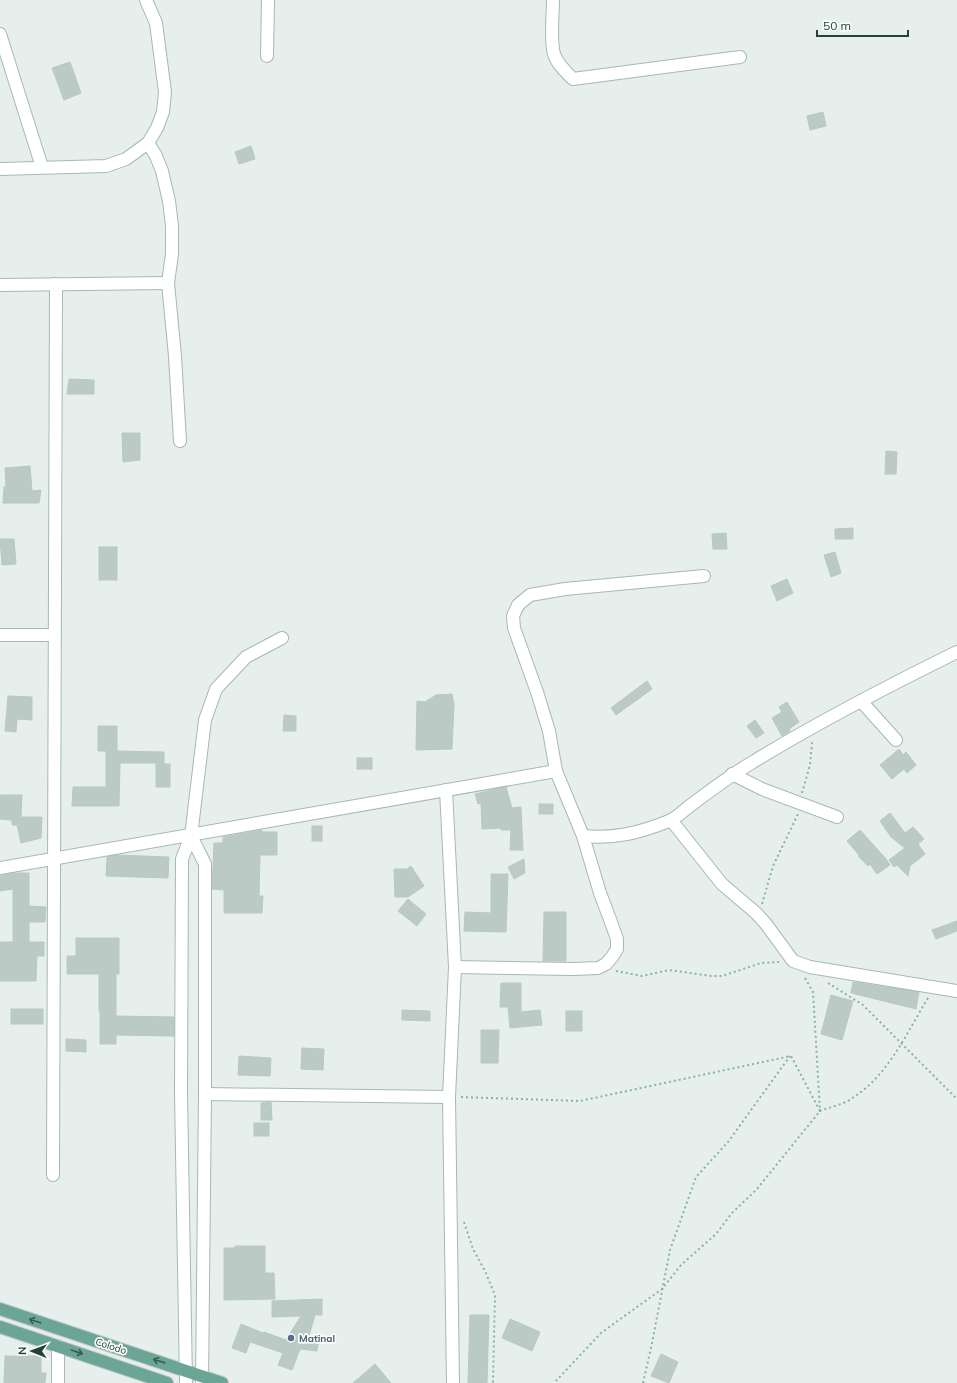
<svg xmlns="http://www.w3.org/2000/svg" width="957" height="1383" font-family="Mulish,sans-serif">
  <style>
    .building { fill: #bbcac4; stroke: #b8c9c2 }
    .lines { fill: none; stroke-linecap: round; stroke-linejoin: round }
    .minor-casing { stroke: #a8b8b2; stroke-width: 14 }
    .major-casing { stroke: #c2cac8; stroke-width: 14 }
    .path { stroke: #86b3a5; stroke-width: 2; stroke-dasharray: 2 3; stroke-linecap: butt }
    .minor { stroke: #fff; stroke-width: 12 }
    .major { stroke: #6aa596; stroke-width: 12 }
    .oneway { stroke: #365b51 }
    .service-dot { fill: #5c6f8a; stroke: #f7fbf9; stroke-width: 1.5 }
    .labels { text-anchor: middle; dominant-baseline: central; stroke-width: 3.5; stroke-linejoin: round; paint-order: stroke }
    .service-label { font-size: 10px; font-weight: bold; fill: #4e5e75; stroke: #f7fbf9; text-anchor: start }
    .street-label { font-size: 10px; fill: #24423a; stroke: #f7fbf9 }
  </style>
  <rect width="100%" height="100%" fill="#e6efeb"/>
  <g class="building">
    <path d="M70 62 81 93 64 100 52 68Z"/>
    <path d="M823 112 826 126 810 130 807 116Z"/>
    <path d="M251 146 255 159 239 164 235 152Z"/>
    <path d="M69 379 94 380V394H67Z"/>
    <path d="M122 433H140V460L123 462Z"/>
    <path d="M886 451 897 452 896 474H885Z"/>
    <path d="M30 466 32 491 41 490 39 503H3L4 487 6 486 5 468Z"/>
    <path d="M853 528V539H835V529Z"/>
    <path d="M726 533 727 549H713L712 534Z"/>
    <path d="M0 539H14L16 564 2 565Z"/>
    <rect x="99" y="547" width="18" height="33"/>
    <path d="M835 552 841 573 831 577 824 555Z"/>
    <path d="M787 579 793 593 777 601 771 586Z"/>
    <path d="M647 681 652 689 616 715 611 708Z"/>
    <path d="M452 694 454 704 452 749 416 750 417 701 425 702 436 695Z"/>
    <path d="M8 696 32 697V720L17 719 16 732 5 731Z"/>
    <path d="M787 702 799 722 789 729 790 731 782 736 772 718 782 712 779 707Z"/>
    <path d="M284 715 296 716V731H283Z"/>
    <path d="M755 720 764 733 756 738 747 726Z"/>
    <path d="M98 726H117V751L164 752V764H170V787H156V763H120L119 806H72L73 787H106V751H98Z"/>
    <path d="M899 749 903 755 906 752 916 765 907 773 904 769 892 779 880 765Z"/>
    <rect x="357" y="758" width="15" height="11"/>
    <path d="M506 787 512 808 521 807 523 850H510L511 830H501V828L482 829 481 803 478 804 475 794Z"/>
    <path d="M0 795H22L21 817H42L41 838 21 843 17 825H12V820L0 819Z"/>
    <rect x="539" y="804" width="14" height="10"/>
    <path d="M890 813 905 833 913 827 924 839 918 844 925 854 910 866 908 876 897 865 894 867 889 860 905 848 891 837 880 821Z"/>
    <rect x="312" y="826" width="10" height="15"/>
    <path d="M262 830V832H277V855H260L259 896H263L262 913H224V890L212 889 214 843H223V837Z"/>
    <path d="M860 830 886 859 890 865 877 874 870 864 868 866 858 856 859 855 847 841Z"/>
    <path d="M116 855 169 857 168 878 106 876 107 857Z"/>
    <path d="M524 859 525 873 514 879 508 867Z"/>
    <path d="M411 866 424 886 408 897H395L394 869H407Z"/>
    <path d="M14 873H29V906L46 907 45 922H29V942H44V956H37L36 981H0V942H13V889L0 891V876Z"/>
    <path d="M491 874H508L506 932 464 931 465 912 491 913Z"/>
    <path d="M408 899 426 914 417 926 398 911Z"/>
    <path d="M544 912H566V961H543Z"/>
    <path d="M957 921V931L936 939 932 930Z"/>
    <path d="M76 938H119V974H116V1016L174 1017V1036L116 1035V1044H100V1011H99V974H67V956H76Z"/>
    <path d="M853 982 919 992 916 1009 851 993Z"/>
    <path d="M501 983H521V1012L540 1010 542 1025 510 1028 508 1007H500Z"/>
    <path d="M831 995 853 1001 842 1040 821 1034Z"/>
    <rect x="11" y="1009" width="32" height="15"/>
    <path d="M402 1010 430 1011V1021L402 1020Z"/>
    <rect x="566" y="1011" width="16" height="20"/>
    <path d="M481 1030H499L498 1063H481Z"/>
    <path d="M66 1039 86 1040V1052L66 1051Z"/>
    <path d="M302 1048 324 1049 323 1070 301 1069Z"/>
    <path d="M239 1056 271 1058 270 1076 238 1075Z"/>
    <path d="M271 1102 272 1120H261V1103Z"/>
    <rect x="254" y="1123" width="15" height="13"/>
    <path d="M235 1246H265V1273H274L275 1299 224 1300V1248H235Z"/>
    <path d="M322 1299V1315H315L309 1336 319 1338 317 1351 300 1349 292 1370 278 1365 283 1353 250 1342 246 1353 232 1348 241 1324 263 1333 264 1332 286 1340 301 1316 272 1317V1301Z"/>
    <path d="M470 1315H489L487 1383H468Z"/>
    <path d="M510 1319 540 1332 532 1351 502 1338Z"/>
    <path d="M661 1354 678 1362 669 1383 651 1376Z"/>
    <path d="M5 1356H41V1373H46L45 1383H4Z"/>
    <path d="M375 1364 391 1383H353Z"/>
  </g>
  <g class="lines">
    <g class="minor-casing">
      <g id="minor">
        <path d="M553 0C553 15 550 40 554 54 557 64 566 72 573 79L740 57"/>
        <path d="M0 34 42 167"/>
        <path d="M267 56 268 0"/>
        <path d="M148 143 156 156 162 171 169 201 172 226V254L168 283 175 356 180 441"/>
        <path d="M0 169 106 166 126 159 148 143 157 128 163 112 165 92 156 23 146 0"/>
        <path d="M0 285 168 283"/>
        <path d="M0 635H54"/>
        <path d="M861 701 896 740"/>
        <path d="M732 774 762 789 837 817"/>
        <path d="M446 790 455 967 449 1097 453 1383"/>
        <path d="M671 820 722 884 756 913 766 924 793 961 810 967 957 991"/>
        <path d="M191 836 205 864V1094L202 1383"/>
        <path d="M583 836C615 839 639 833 669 821 677 818 684 810 691 805 710 791 728 777 748 765 816 723 886 687 957 652"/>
        <path d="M0 868 556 771"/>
        <path d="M455 967 573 969 598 968 606 964 612 957 617 949V939L611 922 600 893 583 836 556 771 549 731 537 692 514 628 513 616 518 605 530 595 565 589 704 576"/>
        <path d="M205 1094 449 1097"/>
        <path d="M53 1175 56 284"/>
        <path d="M58 1383V1346"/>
        <path d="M186 1383 181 1094 182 859 191 836 205 720 216 689 246 657 282 638"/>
      </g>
    </g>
    <g class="major-casing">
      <g id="major">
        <path d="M0 1309 222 1383"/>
        <path d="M0 1327 167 1383"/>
      </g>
    </g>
    <g class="path">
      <path d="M802 793 810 765 812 743 814 741"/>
      <path d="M762 904 773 866 798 814"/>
      <path d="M616 971 642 976 669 970 711 976H722L761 963 779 962"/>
      <path d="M805 978 813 992 820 1111C830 1107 842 1105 851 1099 888 1076 906 1034 928 998"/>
      <path d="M828 983 863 1005 957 1099"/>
      <path d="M461 1097 580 1101 791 1056 820 1111 757 1189 732 1213 716 1234 681 1265 662 1289 601 1333 554 1383"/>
      <path d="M464 1222 473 1249 485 1271 495 1295 493 1383"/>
      <path d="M643 1383 651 1348 670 1250 696 1177 728 1142 790 1056"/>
    </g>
    <use href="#minor" class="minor"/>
    <use href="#major" class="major"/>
  </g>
  <defs><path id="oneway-shaft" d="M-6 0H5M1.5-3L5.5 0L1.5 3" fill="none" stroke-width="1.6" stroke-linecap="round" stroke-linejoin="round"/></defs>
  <g class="oneway">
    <use href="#oneway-shaft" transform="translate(35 1321) rotate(-162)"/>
    <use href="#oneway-shaft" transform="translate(77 1352) rotate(19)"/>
    <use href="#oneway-shaft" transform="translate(159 1361) rotate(-162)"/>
  </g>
  <circle class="service-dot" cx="291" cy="1338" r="4"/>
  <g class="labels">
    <g class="service-label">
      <text x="299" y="1338">Matinal</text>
    </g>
    <g class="street-label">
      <text transform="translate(111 1346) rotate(18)">Colodo</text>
    </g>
  </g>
  <g transform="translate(32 1351) rotate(271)" stroke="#f7fbf9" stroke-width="3" paint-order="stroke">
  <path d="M0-3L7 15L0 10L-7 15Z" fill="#24423a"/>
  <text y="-6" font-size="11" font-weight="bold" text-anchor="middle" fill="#24423a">N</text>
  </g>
  <path d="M817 30v6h91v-6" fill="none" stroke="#24423a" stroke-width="2"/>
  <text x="823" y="30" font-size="12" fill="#24423a" stroke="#f7fbf9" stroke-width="3" paint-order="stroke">50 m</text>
</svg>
